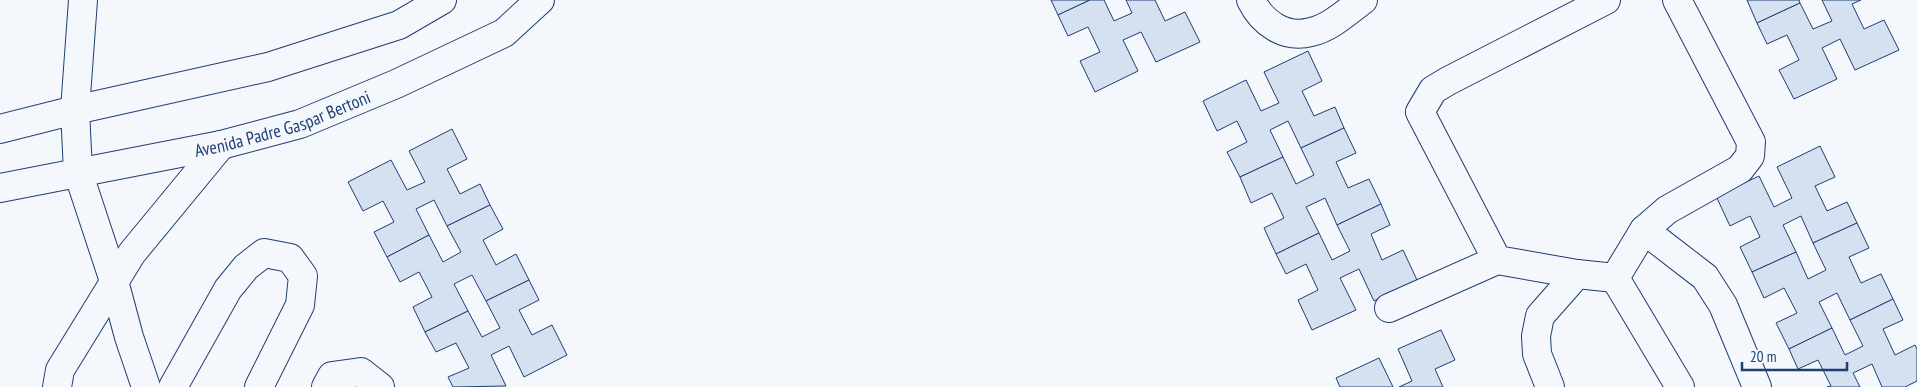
<svg xmlns="http://www.w3.org/2000/svg" width="1917" height="387" font-family="'PT Sans Narrow',sans-serif">
  <style>
    .building { fill: #d5e0f0; stroke: #1d3f73 }
    .lines { fill: none; stroke-linecap: round; stroke-linejoin: round }
    .minor-casing { stroke: #1d3f73; stroke-width: 30 }
    .tertiary-casing { stroke: #1d3f73; stroke-width: 30 }
    .minor { stroke: #f4f7fb; stroke-width: 28 }
    .tertiary { stroke: #f4f7fb; stroke-width: 28 }
    .labels { text-anchor: middle; dominant-baseline: central; stroke-width: 4; stroke-linejoin: round; paint-order: stroke }
    .street-label { font-size: 18px; fill: #1d3f73; stroke: #f4f7fb }
  </style>
  <rect width="100%" height="100%" fill="#f4f7fb"/>
  <g class="building">
    <path d="M1051 0H1090L1058 15Z"/>
    <path d="M1090 0H1104L1114 21 1132 13 1126 0H1155L1165 21 1185 12 1200 42 1156 62 1141 32 1123 40 1138 71 1095 92 1080 61 1100 52 1088 27 1068 36 1058 15Z"/>
    <path d="M1747 0H1799L1800 3 1757 23Z"/>
    <path d="M1822 0H1861L1852 4 1864 29 1884 20 1899 50 1855 70 1840 39 1822 48 1837 79 1794 99 1779 70 1799 60 1787 35 1767 44 1757 23 1800 3 1813 29 1832 21Z"/>
    <path d="M1308 51 1322 81 1302 91 1314 116 1335 107 1344 128 1301 148 1288 121 1270 130 1283 157 1240 177 1227 152 1247 142 1237 121 1217 131 1203 101 1246 80 1261 111 1279 103 1264 72Z"/>
    <path d="M1344 128 1356 153 1336 162 1348 188 1369 179 1381 204 1337 225 1325 198 1306 207 1319 233 1276 254 1264 228 1284 218 1272 193 1251 203 1240 177 1283 157 1296 184 1314 175 1301 148Z"/>
    <path d="M452 129 467 159 447 169 460 194 480 184 490 205 447 226 434 200 416 209 429 235 387 257 374 232 394 222 383 201 363 211 348 182 391 160 407 190 425 182 409 151Z"/>
    <path d="M1820 146 1835 177 1815 186 1827 211 1847 202 1857 223 1813 243 1801 216 1783 225 1796 252 1752 272 1740 247 1760 237 1750 216 1730 226 1716 196 1759 176 1774 207 1792 198 1777 167Z"/>
    <path d="M1381 204 1390 225 1371 234 1382 260 1403 250 1417 280 1374 301 1359 269 1340 278 1356 310 1312 330 1298 300 1318 290 1306 264 1286 274 1276 254 1319 233 1332 260 1350 251 1337 225Z"/>
    <path d="M490 205 503 229 483 240 496 265 516 254 529 280 486 301 472 275 454 284 468 311 425 332 413 307 432 297 419 272 400 282 387 257 429 235 443 262 461 252 447 226Z"/>
    <path d="M1857 223 1869 248 1849 257 1861 283 1881 274 1893 299 1850 320 1837 293 1819 302 1832 328 1789 349 1776 323 1797 313 1784 288 1764 298 1752 272 1796 252 1808 279 1826 270 1813 243Z"/>
    <path d="M529 280 539 300 519 310 532 335 552 325 567 355 524 377 509 346 491 355 506 386 453 387 448 377 469 368 456 343 436 352 425 332 468 311 482 337 500 328 486 301Z"/>
    <path d="M1893 299 1903 320 1883 329 1895 355 1915 345 1917 349V381L1905 387H1882L1872 364 1853 373 1860 387H1827L1831 386 1818 360 1798 369 1789 349 1832 328 1845 355 1863 346 1850 320Z"/>
    <path d="M1441 330 1455 360 1435 369 1443 387H1399L1412 381 1398 349Z"/>
    <path d="M1379 358 1393 387H1340L1336 378Z"/>
  </g>
  <g class="lines">
    <g class="minor-casing">
      <g id="minor">
        <path d="M83 0 75 110 78 172 114 281 129 337 146 387"/>
        <path d="M1251 0C1262 23 1285 39 1311 32 1330 28 1348 11 1363 0"/>
        <path d="M1606 0 1448 81 1433 90 1420 112 1497 260 1577 274 1615 278"/>
        <path d="M1644 230 1705 277 1723 305 1757 387"/>
        <path d="M1615 278 1644 230 1667 210 1740 169 1750 156 1751 142 1677 0"/>
        <path d="M1615 278 1680 387"/>
        <path d="M1389 308 1497 260"/>
        <path d="M57 387 60 370 132 253 221 145"/>
        <path d="M173 387 228 289 246 267 264 253 290 258 303 276 300 305 259 387"/>
        <path d="M326 387 332 376 361 372 380 387"/>
        <path d="M1550 387 1537 354 1536 336 1540 316 1577 274"/>
      </g>
    </g>
    <g class="tertiary-casing">
      <g id="tertiary">
        <path d="M0 129 75 110 268 67 399 25 442 0"/>
        <path id="s1" d="M0 188 221 145 300 124 396 84 504 33 540 0"/>
      </g>
    </g>
    <use href="#minor" class="minor"/>
    <use href="#tertiary" class="tertiary"/>
  </g>
  <g class="labels">
    <g class="street-label">
      <text stroke="none"><textPath href="#s1" startOffset="290">Avenida Padre Gaspar Bertoni</textPath></text>
    </g>
  </g>
  <path d="M1742 362v8h105v-8" fill="none" stroke="#1d3f73" stroke-width="2.5"/>
  <text x="1750" y="362" font-size="15" fill="#1d3f73" stroke="#f4f7fb" stroke-width="4" paint-order="stroke">20 m</text>
</svg>
